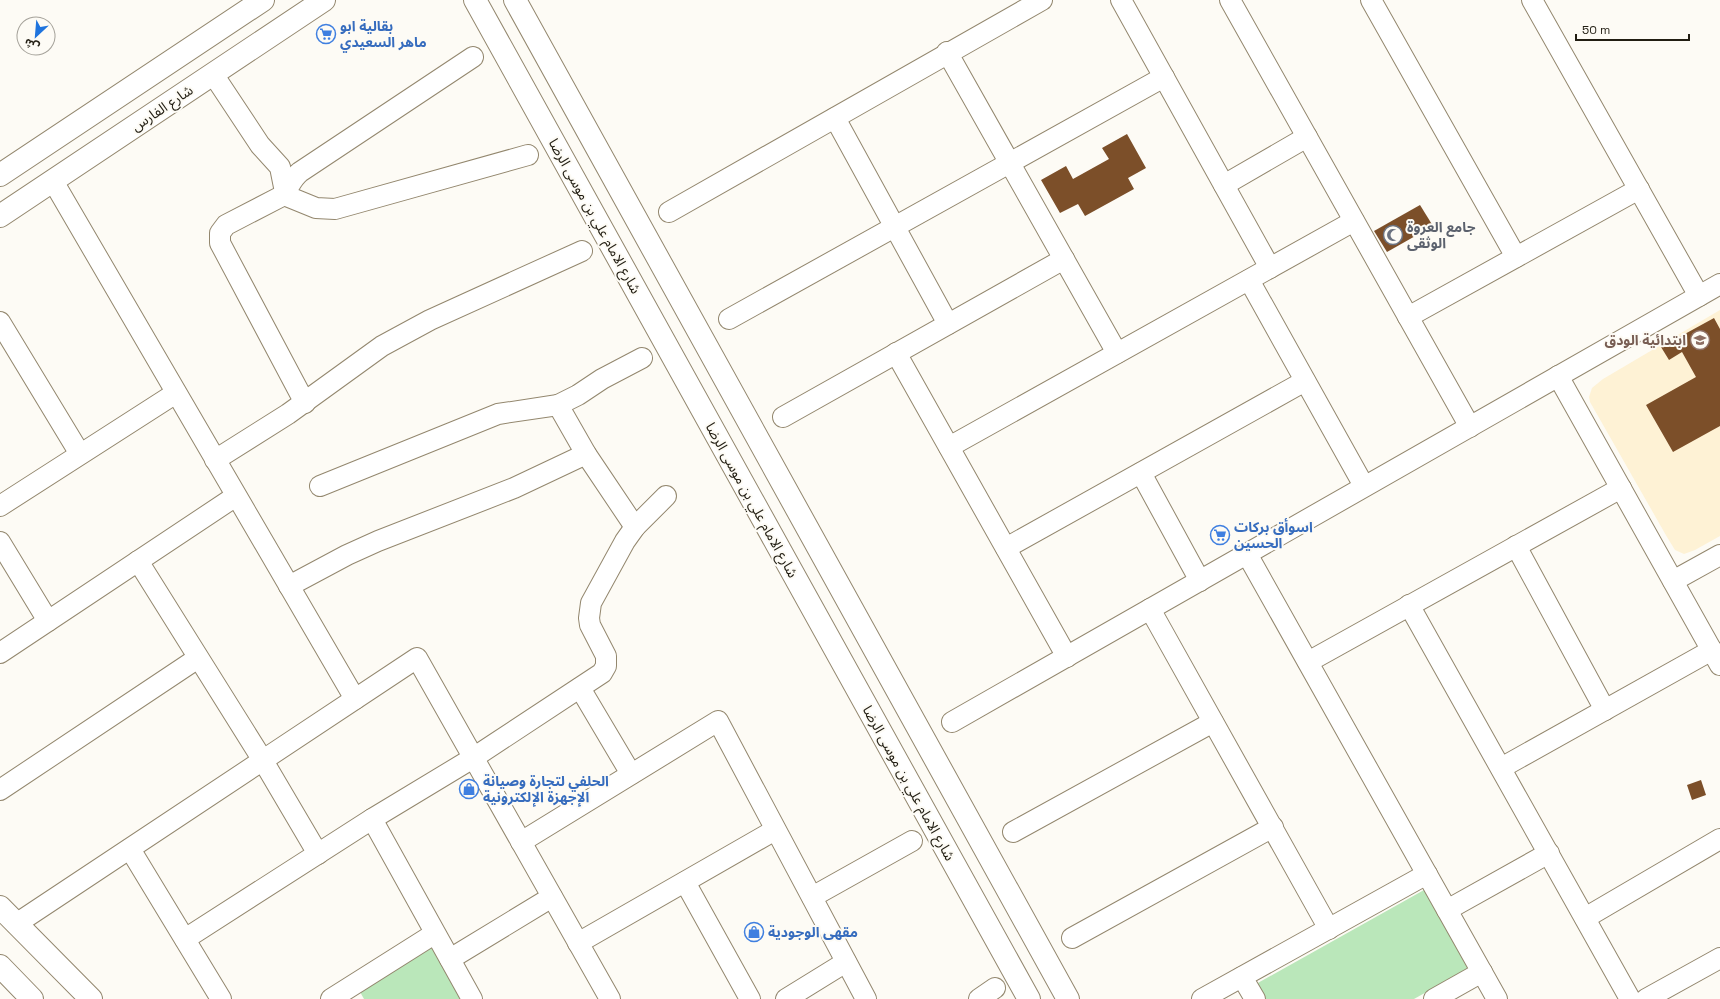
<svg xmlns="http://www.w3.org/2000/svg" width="1720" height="999" font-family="'Space Grotesk','Noto Sans Arabic',sans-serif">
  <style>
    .built { fill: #fef2d5 }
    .green { fill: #bae7ba }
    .building { fill: #7c4f29 }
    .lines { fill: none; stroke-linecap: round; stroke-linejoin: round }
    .minor-casing { stroke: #93876e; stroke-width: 22 }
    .major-casing { stroke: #93876e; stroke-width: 24 }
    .minor { stroke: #fff; stroke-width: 20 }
    .major { stroke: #fff; stroke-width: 22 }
    .labels { text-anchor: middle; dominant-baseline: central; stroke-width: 4; stroke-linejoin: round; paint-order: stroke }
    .shop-label { font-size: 14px; font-weight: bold; fill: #366cbe; stroke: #fdfbf5; text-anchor: start }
    .street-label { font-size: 14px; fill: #211d12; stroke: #fdfbf5 }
    .worship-label { font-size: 14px; font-weight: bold; fill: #5b616d; stroke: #fdfbf5; text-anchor: start }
    .education-label { font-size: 14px; font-weight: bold; fill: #785e54; stroke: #fdfbf5; text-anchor: end }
  </style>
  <rect width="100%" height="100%" fill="#fdfbf5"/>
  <path class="built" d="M1720 310V536L1695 550 1684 554 1675 550 1667 537 1590 402 1589 397 1592 388 1603 379Z"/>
  <g class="green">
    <path d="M1424 890 1469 968 1414 999H1265L1256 984Z"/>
    <path d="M431 944 463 999H364L359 990Z"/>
  </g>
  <g class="building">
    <path d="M1127 134 1146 168 1128 178 1134 189 1085 216 1078 204 1060 213 1041 180 1066 166 1073 179 1109 159 1102 148Z"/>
    <path d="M1420 205 1433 226 1387 252 1374 231Z"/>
    <path d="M1714 318 1720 329V426L1673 452 1646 405 1696 377 1682 352 1669 360 1661 347Z"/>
    <path d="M1701 780 1706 795 1692 800 1687 785Z"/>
  </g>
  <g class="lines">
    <g class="minor-casing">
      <g id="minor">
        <path d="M1121 0 1270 268"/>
        <path d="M1230 0 1470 427"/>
        <path d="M1371 0 1516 257"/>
        <path d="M1532 0 1699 296"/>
        <path d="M947 52 1117 353"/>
        <path d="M213 74 260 145 280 167 285 192 289 197 316 208 335 209 528 155"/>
        <path d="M835 118 948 324"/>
        <path d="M53 181 355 699"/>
        <path d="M1224 185 1307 137"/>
        <path d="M669 212 1042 0"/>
        <path d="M1249 280 1364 486"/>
        <path d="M1408 317 1639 189"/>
        <path d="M729 319 1164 77"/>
        <path d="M0 322 80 454"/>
        <path d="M896 353 1067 657"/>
        <path d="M1558 376 1720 665"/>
        <path d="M305 403 220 243V233L226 225 282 196C289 189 291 179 300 172L473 57"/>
        <path d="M558 405 586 454 635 527"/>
        <path d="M783 417 1064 259"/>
        <path d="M949 447 1354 221"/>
        <path d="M215 460 288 414 382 346 430 320 582 251"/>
        <path d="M1141 473 1200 581"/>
        <path d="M320 486 498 414 558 405 578 395 602 379 642 358"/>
        <path d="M0 506 176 393"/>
        <path d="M0 542 48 621"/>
        <path d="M1516 546 1605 710"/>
        <path d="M1006 548 1305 381"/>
        <path d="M1247 554 1497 999"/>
        <path d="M138 561 262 759 318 854"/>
        <path d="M1673 581 1720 555"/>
        <path d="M289 586 347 555 378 541 514 488 586 454"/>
        <path d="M1409 605 1630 999"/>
        <path d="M1150 609 1329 929"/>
        <path d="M0 653 236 496"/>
        <path d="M1308 662 1621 488"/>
        <path d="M580 688 631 774"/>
        <path d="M952 722 1720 284"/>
        <path d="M1501 768 1712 650"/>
        <path d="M0 790 198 658"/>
        <path d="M372 819 472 999"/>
        <path d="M1013 832 1213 722"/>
        <path d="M521 842 718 721 866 999"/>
        <path d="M130 849 221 999"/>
        <path d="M685 882 750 999"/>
        <path d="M812 897 912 841"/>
        <path d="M1447 910 1549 853"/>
        <path d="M1585 918 1720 839"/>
        <path d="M16 924 417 658 610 999"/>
        <path d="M1072 938 1273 827"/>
        <path d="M185 939 372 819 473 758 602 673 606 666V656L590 625 589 618 591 603 625 541 635 527 666 496"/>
        <path d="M578 943 775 830"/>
        <path d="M450 959 552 897"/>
        <path d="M1242 977 1255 999"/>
        <path d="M331 999 434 934"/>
        <path d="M786 999 846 962"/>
        <path d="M979 999 995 988"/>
        <path d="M1202 999 1427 874"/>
        <path d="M1434 999 1482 972"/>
        <path d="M1646 999 1720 958"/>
      </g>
    </g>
    <g class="major-casing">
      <g id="major">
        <path d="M475 0 1029 999"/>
        <path d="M515 0 1068 999"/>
        <path d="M0 175 263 0"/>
        <path d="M0 216 324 0"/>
        <path d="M0 907 91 999"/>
        <path d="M0 966 32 999"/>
      </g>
    </g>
    <use href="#minor" class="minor"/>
    <use href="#major" class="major"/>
  </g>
  <defs>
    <g id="supermarket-ring" transform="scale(1)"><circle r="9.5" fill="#fdfbf5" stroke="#3f7fe0" stroke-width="1.5"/><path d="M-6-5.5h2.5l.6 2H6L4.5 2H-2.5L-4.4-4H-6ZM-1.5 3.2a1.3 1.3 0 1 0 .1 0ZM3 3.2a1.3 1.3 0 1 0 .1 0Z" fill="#3f7fe0"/></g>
    <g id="mosque-ring" transform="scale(1)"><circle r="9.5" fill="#fdfbf5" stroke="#6b7280" stroke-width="1.5"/><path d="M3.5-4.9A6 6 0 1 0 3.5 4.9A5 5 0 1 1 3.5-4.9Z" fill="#6b7280"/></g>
    <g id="school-ring" transform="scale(1)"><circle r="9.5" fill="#fdfbf5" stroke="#8d6e63" stroke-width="1.5"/><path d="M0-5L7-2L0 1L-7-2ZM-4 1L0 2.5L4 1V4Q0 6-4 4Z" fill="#8d6e63"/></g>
    <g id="shop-ring" transform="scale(1)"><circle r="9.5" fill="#fdfbf5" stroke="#3f7fe0" stroke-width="1.5"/><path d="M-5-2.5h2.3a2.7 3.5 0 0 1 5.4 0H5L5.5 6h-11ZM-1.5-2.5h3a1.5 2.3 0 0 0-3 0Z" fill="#3f7fe0"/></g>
  </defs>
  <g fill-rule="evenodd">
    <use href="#supermarket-ring" x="326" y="34"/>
    <use href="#mosque-ring" x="1393" y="235"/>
    <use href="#school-ring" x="1700" y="340"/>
    <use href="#supermarket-ring" x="1220" y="535"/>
    <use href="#shop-ring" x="469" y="789"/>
    <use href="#shop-ring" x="754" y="932"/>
  </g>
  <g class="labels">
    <g class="shop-label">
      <text x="340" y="26">بقالية ابو<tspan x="340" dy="16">ماهر السعيدي</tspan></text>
      <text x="1234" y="527">اسوأق بركات<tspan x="1234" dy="16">الحسين</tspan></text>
      <text x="483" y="781">الحلفي لتجارة وصيانة<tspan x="483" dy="16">الإجهزة الإلكترونية</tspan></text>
      <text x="768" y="932">مقهى الوجودية</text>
    </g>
    <g class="street-label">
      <text transform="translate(162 108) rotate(-34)">شارع الفارس</text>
      <text transform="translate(595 216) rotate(61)">شارع الامام علي بن موسى الرضا</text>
      <text transform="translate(752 500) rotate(61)">شارع الامام علي بن موسى الرضا</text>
      <text transform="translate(909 783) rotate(61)">شارع الامام علي بن موسى الرضا</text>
    </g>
    <g class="worship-label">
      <text x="1407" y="227">جامع العروة<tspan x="1407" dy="16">الوثقى</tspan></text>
    </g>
    <g class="education-label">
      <text x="1686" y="340">ابتدائية الودق</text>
    </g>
  </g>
  <g transform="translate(36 36) rotate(206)"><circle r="19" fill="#fdfbf5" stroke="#a5a29a"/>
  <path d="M0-3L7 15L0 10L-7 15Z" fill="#1f74de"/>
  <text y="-6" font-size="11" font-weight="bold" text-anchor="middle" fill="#211d12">ش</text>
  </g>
  <path d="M1576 34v6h113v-6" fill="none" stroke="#211d12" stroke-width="2"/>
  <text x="1582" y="34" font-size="12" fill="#211d12" stroke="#fdfbf5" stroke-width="3" paint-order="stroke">50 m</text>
</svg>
